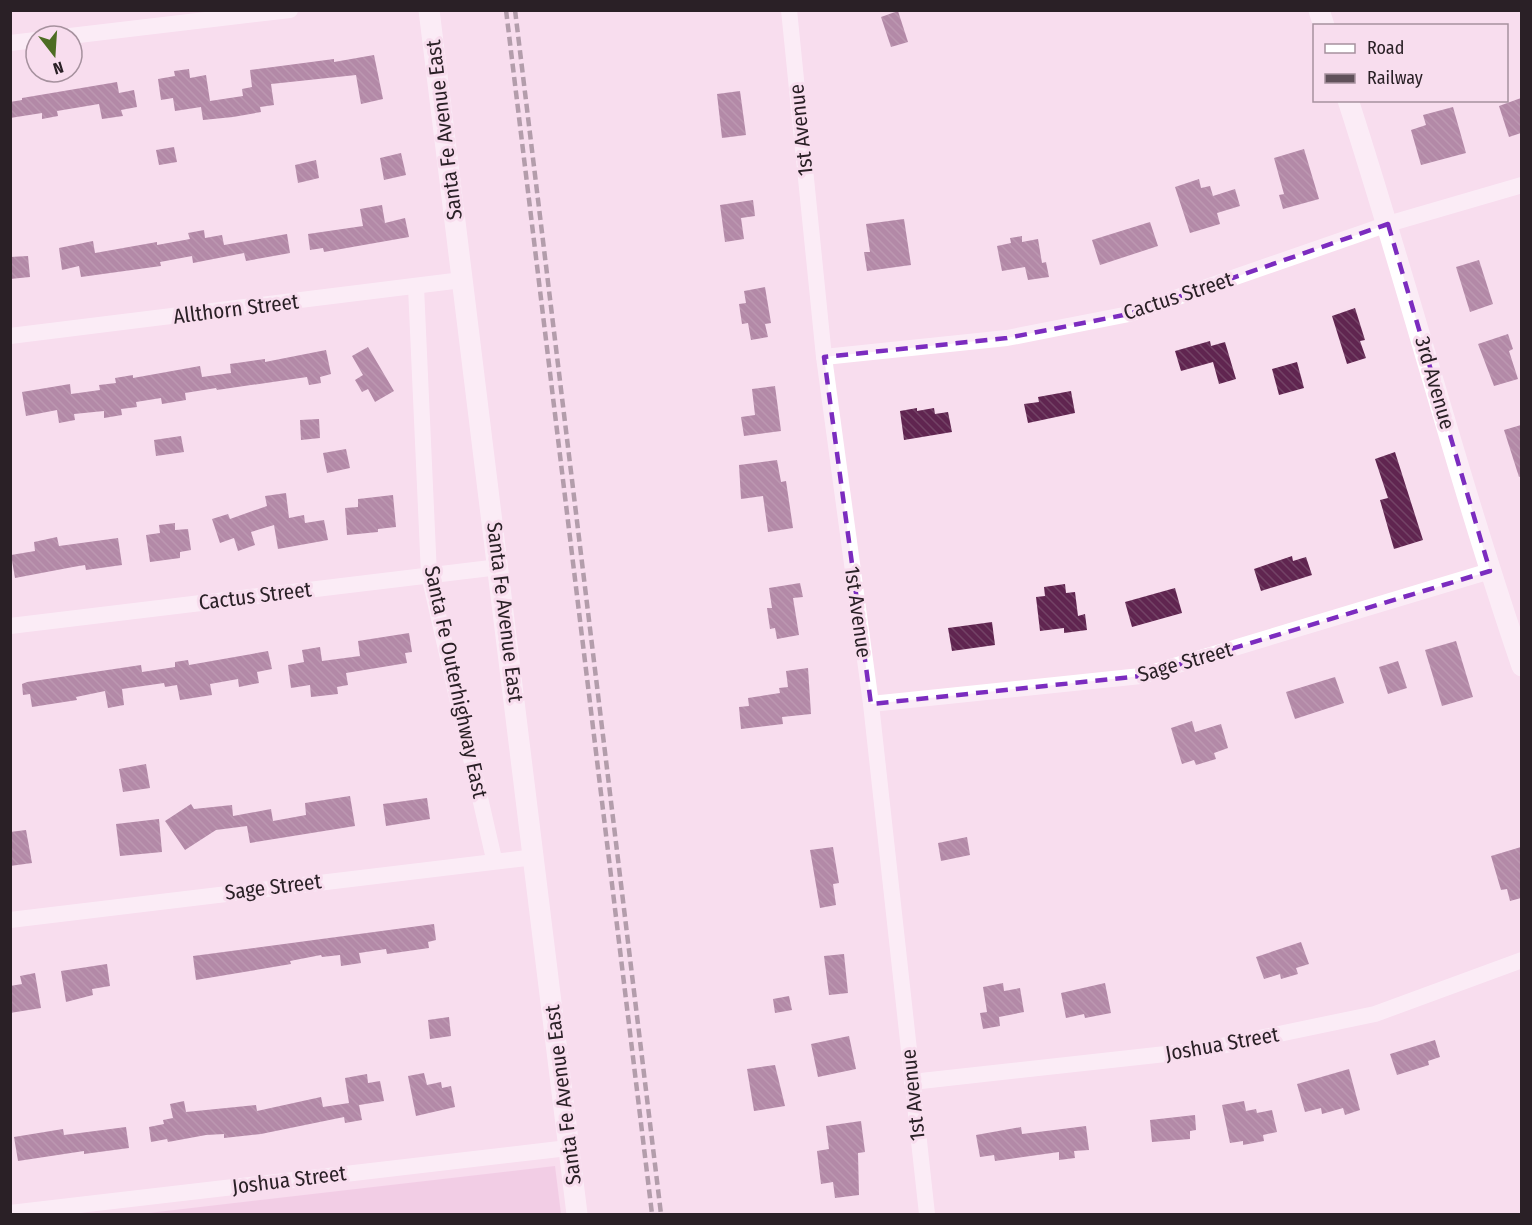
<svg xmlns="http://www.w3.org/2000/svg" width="1532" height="1225" font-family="'Fira Sans Condensed',sans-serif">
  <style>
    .grass { fill: #ecbada }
    .building { fill: url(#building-back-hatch) }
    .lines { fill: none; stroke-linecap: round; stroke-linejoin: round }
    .minor { stroke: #fff; stroke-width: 16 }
    .tertiary { stroke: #fff; stroke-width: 21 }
    .rail { stroke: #60515a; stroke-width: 4.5; stroke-dasharray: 9 4.5; stroke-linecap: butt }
    .marked { fill: none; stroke: #7b2cbf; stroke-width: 4.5; stroke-dasharray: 12 8; stroke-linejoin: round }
    .labels { text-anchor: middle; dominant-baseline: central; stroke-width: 6; stroke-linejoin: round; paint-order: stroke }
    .street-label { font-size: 21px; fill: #2a2026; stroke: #f8ddee }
  </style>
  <defs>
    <pattern id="building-back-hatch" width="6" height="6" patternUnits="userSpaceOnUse" patternTransform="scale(1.5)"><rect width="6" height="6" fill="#602550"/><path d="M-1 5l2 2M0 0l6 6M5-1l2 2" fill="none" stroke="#734366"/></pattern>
  </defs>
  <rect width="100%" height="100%" fill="#f8ddee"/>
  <path class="grass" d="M555 1166 561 1214H140Z"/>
  <g class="building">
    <path d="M898 11 908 42 891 47 881 17Z"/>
    <path d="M374 55 383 99 361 104 356 75 271 84 274 105 260 107 261 112 233 117 203 120 201 107 175 111 173 98 161 100 158 79 175 76 174 71 189 69 190 78 206 75 210 101 243 96 242 89 252 87 250 70 334 59V62Z"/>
    <path d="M117 82 119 93 134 90 137 107 121 110 123 116 102 119 99 104 57 111 58 116 42 119V113L10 118V102L22 100V98Z"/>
    <path d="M740 91 746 135 722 138 717 94Z"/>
    <path d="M1521 98V133L1509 137 1499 106Z"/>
    <path d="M1453 107 1466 153 1421 165 1411 130 1426 125 1423 115Z"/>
    <path d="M174 147 177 162 159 165 156 150Z"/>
    <path d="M1304 149 1319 199 1283 209 1279 195 1284 194 1274 158Z"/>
    <path d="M401 153 406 175 384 180 380 158Z"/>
    <path d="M316 160 319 178 298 183 295 165Z"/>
    <path d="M1199 179 1201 188 1210 186 1213 196 1235 189 1240 206 1217 213 1220 224 1190 233 1175 187Z"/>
    <path d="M753 200 755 216 741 218 744 239 725 242 720 205Z"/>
    <path d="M382 205 385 223 405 218 409 237 324 252 323 248 310 250 308 234 363 226 360 209Z"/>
    <path d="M904 219 911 265 867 271 864 252H870L866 224Z"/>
    <path d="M1150 222 1158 246 1100 265 1092 240Z"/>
    <path d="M204 230 205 238 222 235 224 245 287 234 290 253 246 261 244 253 193 263 192 256 160 262 161 266 81 277 79 266 62 270 59 248 93 241 95 253 157 242V245L190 239 188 233Z"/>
    <path d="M1022 236V242L1038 239 1042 263 1046 262 1049 277 1028 280 1025 267 1002 271 997 246 1011 243 1010 238Z"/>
    <path d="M28 256 30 277 10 279V257Z"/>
    <path d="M1479 260 1493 304 1470 312 1456 267Z"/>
    <path d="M765 287 771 323 765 324 768 337 751 340 748 323 742 324 739 304 746 303 744 291Z"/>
    <path d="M1355 308 1365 340 1360 341 1366 358 1347 364 1332 316Z"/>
    <path d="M1508 334 1513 349 1509 351 1518 379 1494 386 1478 344Z"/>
    <path d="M1210 341 1211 346 1225 342 1236 379 1219 384 1213 362 1181 371 1175 351Z"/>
    <path d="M368 347 394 391 375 402 368 389 362 392 355 380 363 375 352 356Z"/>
    <path d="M326 350 331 374 320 377 321 383 309 385 307 377 217 390 216 388 185 393 186 400 162 404 161 398 136 402 137 407 121 409 122 415 104 418V411L74 414 75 420 59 423 57 410 26 416 22 392 70 384 71 394 100 390 99 385 116 383 115 378 133 375V378L200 366 202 377 231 373 230 364 265 359V362Z"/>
    <path d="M1297 362 1304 388 1279 395 1272 369Z"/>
    <path d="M775 386 781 431 744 436 741 417 755 415 752 389Z"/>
    <path d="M1071 391 1075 413 1028 423 1024 404 1039 402 1038 397Z"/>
    <path d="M917 408V411L934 408 935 414 948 412 952 432 904 440 900 411Z"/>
    <path d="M319 419 320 438 301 440 300 420Z"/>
    <path d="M1521 425V476L1519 477 1504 430Z"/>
    <path d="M181 436 184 452 156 456 154 440Z"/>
    <path d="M346 449 350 468 327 473 323 453Z"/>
    <path d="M1395 452 1423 540 1394 549 1380 500 1388 498 1375 459Z"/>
    <path d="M777 460 781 482 786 481 793 528 768 532 763 496 741 499 739 465Z"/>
    <path d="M286 493 289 518 304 515 305 523 324 520 328 540 278 549 274 525 251 532 255 545 238 551 234 538 220 543 212 519 228 514 230 519 267 506 265 496Z"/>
    <path d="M393 495 396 527 378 529V532L347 535 345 508 358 507V499Z"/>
    <path d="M175 523V530L188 529 191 550 180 552V558L150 562 146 535 160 533 159 525Z"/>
    <path d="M57 537 59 546 118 538 122 565 86 570 85 565 73 567 15 578 11 555 35 551 34 542Z"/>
    <path d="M1292 556 1293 561 1306 557 1312 575 1261 591 1254 569Z"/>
    <path d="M800 583 803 597 793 598 799 635 777 639 775 628 770 629 767 608H772L769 588Z"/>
    <path d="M1065 584 1066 593 1075 592 1078 616 1085 614 1087 630 1064 633V628L1040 631 1036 597 1045 596 1044 587Z"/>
    <path d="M1175 588 1182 613 1132 627 1125 602Z"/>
    <path d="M992 622 995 645 952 651 948 628Z"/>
    <path d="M409 633 412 652 405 653 407 663 346 673 348 685 337 687 338 694 311 697 310 685 291 688 288 665 304 662 302 650 320 647 322 661 360 656 358 641Z"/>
    <path d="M1456 641 1473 697 1442 706 1425 650Z"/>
    <path d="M268 651 272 669 257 672 259 683 239 687 238 679 210 684 212 695 180 700 177 685 165 687 164 683 122 689 124 705 108 708 105 691 76 697 77 700 32 707 30 694 23 695 22 684 27 682 141 665 142 672 175 667V662L188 660 189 665Z"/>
    <path d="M1398 661 1407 688 1388 694 1379 667Z"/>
    <path d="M808 668 811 714 782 717 783 724 741 729 739 707 749 706 748 698 780 693 779 688 788 687 786 671Z"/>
    <path d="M1335 677 1344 703 1295 719 1286 692Z"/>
    <path d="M1192 721 1195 732 1221 724 1228 748 1214 753 1216 759 1196 765 1194 760 1182 764 1171 728Z"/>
    <path d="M146 764 150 788 123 792 119 769Z"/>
    <path d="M350 796 355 826 250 843 247 826 216 830 185 850 165 821 191 804 194 809 232 805 233 816 271 809 273 821 306 815 305 803Z"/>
    <path d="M427 798 430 819 386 826 383 804Z"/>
    <path d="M159 819 162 852 120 856 116 824Z"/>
    <path d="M26 830 32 863 10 866V832Z"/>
    <path d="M967 837 970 855 941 861 938 843Z"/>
    <path d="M833 847 839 883 833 884 836 905 820 908 810 850Z"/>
    <path d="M1521 847V898L1510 901 1507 889 1501 890 1491 856Z"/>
    <path d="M434 924 436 940 428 942 429 948 387 954 386 949 359 953 361 963 341 966 340 955 322 957 321 955 290 961 291 964 196 980 193 956Z"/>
    <path d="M1301 942 1309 964 1296 968 1298 974 1281 979 1280 974 1264 979 1256 957Z"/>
    <path d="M844 954 848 993 829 995 824 956Z"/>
    <path d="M107 964 110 986 92 989 93 995 66 1002 61 971Z"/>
    <path d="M35 973 41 1008 10 1013V986L22 984 20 976Z"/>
    <path d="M1003 983 1004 991 1020 988 1024 1012 999 1017 1000 1026 983 1029 980 1013 987 1012 983 987Z"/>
    <path d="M1105 983 1111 1013 1085 1018 1084 1014 1066 1018 1061 993Z"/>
    <path d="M789 996 792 1010 775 1013 773 999Z"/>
    <path d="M449 1017 451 1036 430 1039 428 1020Z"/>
    <path d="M849 1036 856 1069 818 1077 811 1044Z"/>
    <path d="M1435 1040 1440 1057 1428 1061 1429 1065 1397 1075 1390 1054Z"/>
    <path d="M775 1065 785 1106 754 1111 747 1069Z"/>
    <path d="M1349 1069 1360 1110 1345 1115 1343 1108 1322 1114 1321 1108 1305 1112 1297 1084Z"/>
    <path d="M424 1073 427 1085 441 1082 442 1088 451 1086 455 1107 416 1116 408 1076Z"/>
    <path d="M367 1074 368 1083 380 1081 384 1101 359 1105 362 1120 345 1123 344 1117 261 1134 224 1138V1134L206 1135 168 1142 167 1139 151 1142 149 1127 164 1124 163 1120 173 1118 170 1104 184 1101 186 1112 256 1105 257 1111 321 1097 323 1107 349 1103 345 1078Z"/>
    <path d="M1244 1101 1246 1111 1256 1109 1257 1113 1272 1110 1277 1132 1263 1135 1264 1141 1243 1145V1141L1230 1143 1222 1105Z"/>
    <path d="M1195 1115 1196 1130 1190 1131V1139L1152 1142 1150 1120Z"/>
    <path d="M861 1121 865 1152 858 1153 859 1195 835 1198 833 1182 821 1184 817 1151 829 1149 826 1126Z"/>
    <path d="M1086 1126 1089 1150 1074 1151 1075 1158 1059 1160V1152L995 1161 994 1155 980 1157 976 1135 1021 1127 1022 1134Z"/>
    <path d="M126 1127 129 1148 84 1154V1151L18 1161 14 1137 63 1129 64 1135Z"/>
  </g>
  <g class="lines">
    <g class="minor">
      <path d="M789 10 824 357 871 704 927 1214"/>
      <path d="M70 36 290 10"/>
      <path d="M10 43 36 40"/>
      <path d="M416 287 429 575 494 859"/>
      <path d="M10 336 462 280"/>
      <path d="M824 357 1007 338 1129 314 1388 224 1522 185"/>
      <path d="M10 626 499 567"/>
      <path d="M871 704 1141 676 1490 571"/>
      <path d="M10 920 535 857"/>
      <path d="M912 1082 1202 1050 1375 1014 1522 960"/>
      <path d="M10 1213 568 1148"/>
    </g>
    <g class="tertiary">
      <path d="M429 10 577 1214"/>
      <path d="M1319 10 1324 26"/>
      <path d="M1348 100C1409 288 1458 479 1522 666"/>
    </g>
    <g class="rail">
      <path d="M506 10 652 1214"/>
      <path d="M515 10 661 1214"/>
    </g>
  </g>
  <path d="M0 0H1532V1225H0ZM1388 224 1490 571 1141 676 871 704 824 357 1007 338 1129 314Z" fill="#f8ddee" fill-opacity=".55" fill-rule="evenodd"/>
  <path class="marked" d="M1388 224 1490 571 1141 676 871 704 824 357 1007 338 1129 314Z"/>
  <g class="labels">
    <g class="street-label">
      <text transform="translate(444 130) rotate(-97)">Santa Fe Avenue East</text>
      <text transform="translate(801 130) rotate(-96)">1st Avenue</text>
      <text transform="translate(1178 296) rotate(-18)">Cactus Street</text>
      <text transform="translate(236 309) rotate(-7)">Allthorn Street</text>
      <text transform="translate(1435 383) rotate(74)">3rd Avenue</text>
      <text transform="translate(255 596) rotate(-7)">Cactus Street</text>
      <text transform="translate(505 612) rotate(83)">Santa Fe Avenue East</text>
      <text transform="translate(858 612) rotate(82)">1st Avenue</text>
      <text transform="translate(1185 662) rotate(-16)">Sage Street</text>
      <text transform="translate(456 682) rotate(78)">Santa Fe Outerhighway East</text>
      <text transform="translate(273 887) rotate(-7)">Sage Street</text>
      <text transform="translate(1222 1044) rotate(-10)">Joshua Street</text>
      <text transform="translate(563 1095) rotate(-97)">Santa Fe Avenue East</text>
      <text transform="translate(913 1095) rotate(-96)">1st Avenue</text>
      <text transform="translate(289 1180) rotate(-7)">Joshua Street</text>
    </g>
  </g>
  <rect width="1532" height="1225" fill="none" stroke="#2a2026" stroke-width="24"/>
  <rect x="1313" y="24" width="195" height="78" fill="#f8ddee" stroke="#a6919e" stroke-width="1.5"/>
  <rect x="1325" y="44" width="30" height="9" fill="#ffffff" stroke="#a6919e" stroke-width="1.5"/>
  <text x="1367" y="54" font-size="18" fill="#2a2026">Road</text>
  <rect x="1325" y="74" width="30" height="9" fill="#60515a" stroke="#a6919e" stroke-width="1.5"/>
  <text x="1367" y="84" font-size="18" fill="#2a2026">Railway</text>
  <g transform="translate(54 54) rotate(163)"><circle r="28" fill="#f8ddee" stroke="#a6919e" stroke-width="1.5"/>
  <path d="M0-4.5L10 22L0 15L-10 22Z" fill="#4d6d23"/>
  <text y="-9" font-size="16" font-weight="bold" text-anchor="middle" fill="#2a2026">N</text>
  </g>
</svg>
